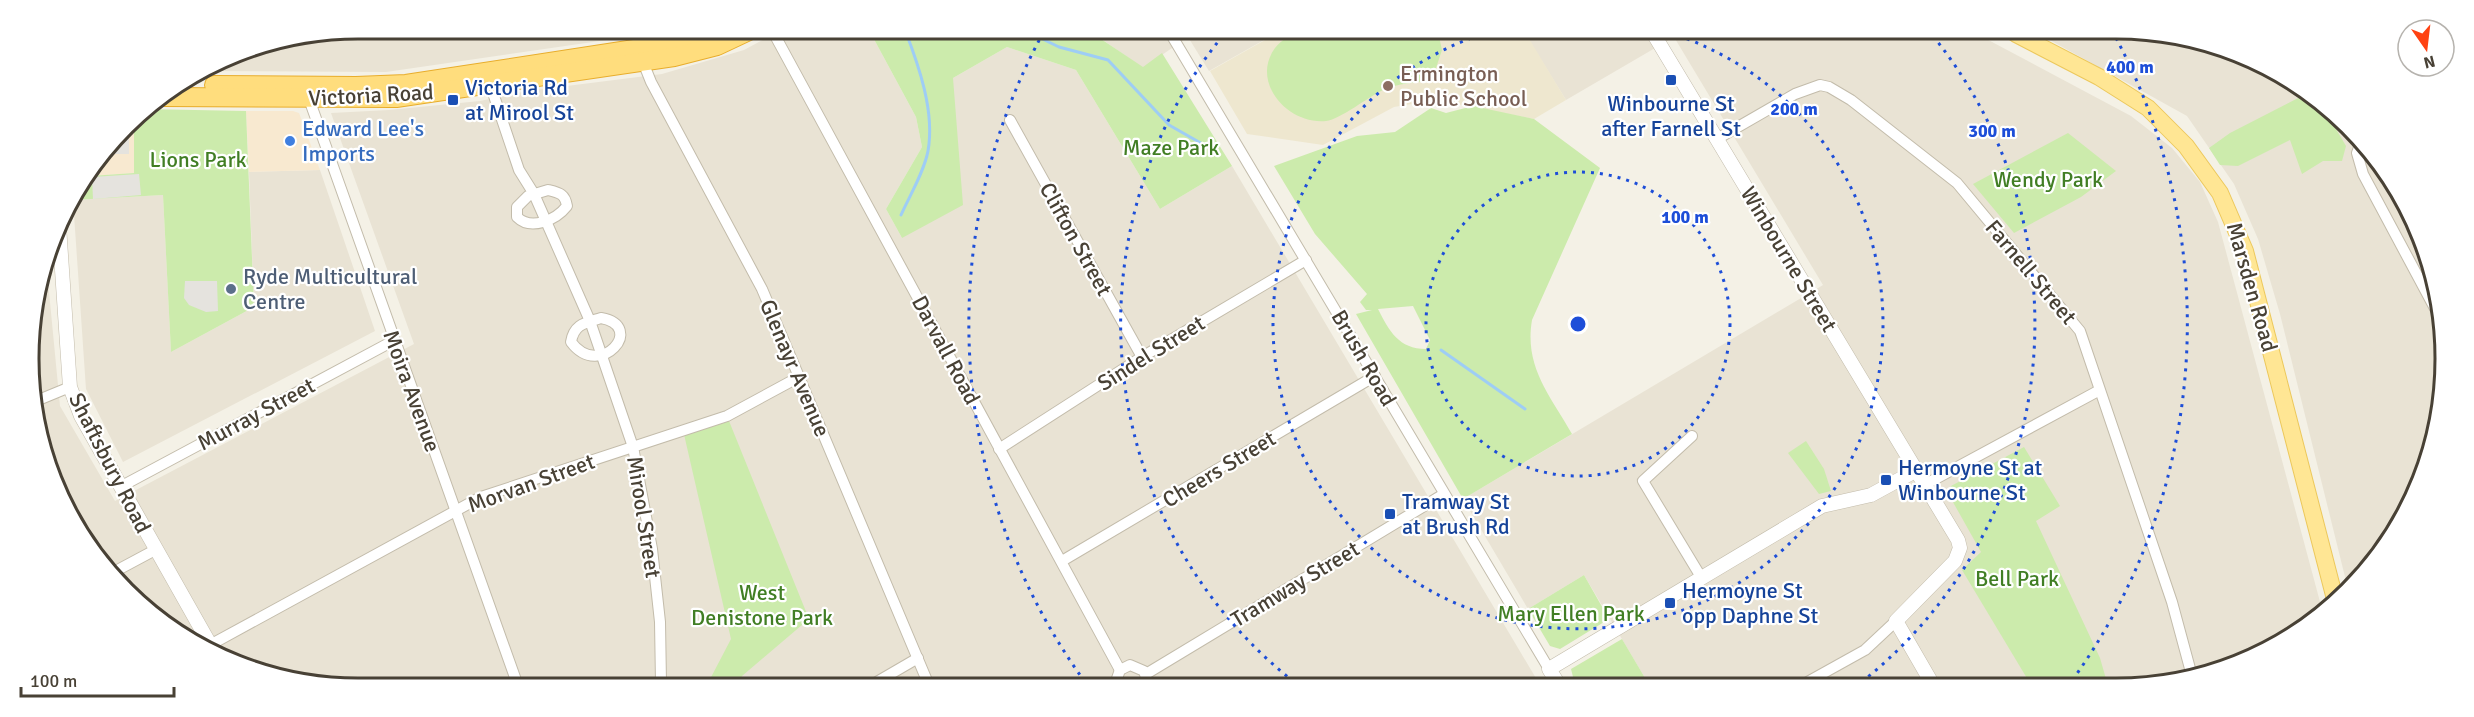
<svg xmlns="http://www.w3.org/2000/svg" width="2474" height="717" font-family="Signika,sans-serif">
  <style>
    .residential { fill: #e9e3d4 }
    .commercial { fill: #f8e9d0 }
    .education { fill: #eee7cf }
    .green { fill: #ccebac; fill-rule: evenodd }
    .parking { fill: #e5e3de }
    .lines { fill: none; stroke-linecap: round; stroke-linejoin: round }
    .stream { stroke: #9ecdf5; stroke-width: 3 }
    .minor-casing { stroke: #c3bcab; stroke-width: 12 }
    .tertiary-casing { stroke: #c3bcab; stroke-width: 15 }
    .primary-casing { stroke: #ecc85c; stroke-width: 18 }
    .trunk-casing { stroke: #e8ad2c; stroke-width: 20 }
    .minor { stroke: #fff; stroke-width: 10 }
    .tertiary { stroke: #fff; stroke-width: 14 }
    .primary { stroke: #ffe694; stroke-width: 16 }
    .trunk { stroke: #ffdd7d; stroke-width: 18 }
    .ring { fill: none; stroke: #1d4ed8; stroke-width: 3; stroke-dasharray: 3 6 }
    .transit-dot { fill: #1a4fb4; stroke: #fff; stroke-width: 2 }
    .education-dot { fill: #8d6e63; stroke: #fff; stroke-width: 2 }
    .shop-dot { fill: #3f7fe0; stroke: #fff; stroke-width: 2 }
    .service-dot { fill: #5c6f8a; stroke: #fff; stroke-width: 2 }
    .labels { text-anchor: middle; dominant-baseline: central; stroke-width: 4.5; stroke-linejoin: round; paint-order: stroke }
    .education-label { font-size: 22px; fill: #785e54; stroke: #fff; text-anchor: start }
    .transit-label { font-size: 22px; fill: #164399; stroke: #fff; text-anchor: start }
    .street-label { font-size: 22px; fill: #484135; stroke: #fff }
    .shop-label { font-size: 22px; fill: #366cbe; stroke: #fff; text-anchor: start }
    .park-label { font-size: 22px; fill: #417e24; stroke: #fff }
    .service-label { font-size: 22px; fill: #4e5e75; stroke: #fff; text-anchor: start }
    .rim { fill: none; stroke: #484135; stroke-width: 3 }
    .centre { fill: #1d4ed8; stroke: #fff; stroke-width: 3 }
    .ring-label { font-size: 18px; text-anchor: middle; font-weight: bold; fill: #1d4ed8; stroke: #fff; stroke-width: 4.5; stroke-linejoin: round; paint-order: stroke }
  </style>
  <rect width="100%" height="100%" fill="#f4f1e6"/>
  <g class="residential">
    <path d="M359 29 676 30 386 72 204 71 233 53Z"/>
    <path d="M781 30H869L916 117 922 147 886 209 902 238 953 78 1007 47 1076 70 1160 209 1232 166 1540 685 294 682 175 633 96 559 40 444 29 337 47 271 60 406 115 501 414 344 331 113 389 110 480 101 527 91 662 74 744 50Z"/>
    <path d="M1090 31 1278 32 1209 71 1188 37 1143 68Z"/>
    <path d="M1535 33 1977 34 2131 116 2172 148 2200 182 2218 222 2323 613 2261 655 2158 686 1645 685 1648 683 1584 575 1528 609 1463 499 1823 285 1674 37 1566 100 1527 37Z"/>
    <path d="M2039 34 2180 35 2299 84 2390 175 2439 294V423L2401 523 2348 589 2280 314 2258 239 2234 184 2187 116Z"/>
    <path d="M320 170 375 331 123 462 86 389 73 200 163 195 171 352 254 307 249 172Z"/>
  </g>
  <g class="commercial">
    <path d="M246 111H293L299 113 320 170 249 172Z"/>
    <path d="M134 119 135 173 90 176Z"/>
  </g>
  <path class="education" d="M1279 32 1535 33 1528 37 1566 100 1534 119 1436 100 1394 107 1323 145 1247 134 1210 71Z"/>
  <g class="green">
    <path d="M869 30 1089 31 1143 67 1162 53 1232 166 1160 209 1076 70 1007 47 953 78 963 205 902 238 886 209 922 147 916 117Z"/>
    <path d="M1297 32H1438L1442 50 1432 80C1417 83 1397 83 1383 90 1368 97 1341 119 1326 121 1288 125 1250 82 1275 48 1281 40 1290 36 1297 32Z"/>
    <path d="M2308 93 2326 112 2346 146 2342 161H2323L2302 174 2290 140 2238 166 2220 165 2209 148 2230 133Z"/>
    <path d="M1473 106 1534 119 1600 168 1532 320C1524 367 1550 395 1572 434L1463 499 1356 314 1372 310H1366L1360 302 1367 294 1315 234 1274 166 1357 136 1395 132 1431 108 1446 113ZM1413 306 1430 340 1426 349C1399 349 1389 331 1378 309Z"/>
    <path d="M143 109 246 111 254 307 171 352 163 195 73 200 90 176 134 173V119Z"/>
    <path d="M2068 133 2116 171 2081 197 2014 233 1973 184Z"/>
    <path d="M727 416 809 619 742 676 739 683H708L731 639 683 430Z"/>
    <path d="M1806 441 1824 469 1831 491 1819 494 1788 453Z"/>
    <path d="M2024 447 2060 506 2036 521 2100 658 2108 686 2031 685 1962 570 1981 552 1949 495 1951 486Z"/>
    <path d="M1584 575 1609 619 1560 649 1550 646 1528 609Z"/>
    <path d="M1622 639 1648 683 1575 685 1571 669Z"/>
  </g>
  <g class="parking">
    <path d="M129 125V154H114V145Z"/>
    <path d="M139 174 141 195 93 199 92 177Z"/>
    <path d="M185 281H217L218 311 206 312 189 305 184 298Z"/>
  </g>
  <g class="lines">
    <g class="stream">
      <path d="M1026 31 1059 47 1108 60 1169 125 1206 146"/>
      <path d="M901 215C910 195 924 172 928 151 935 112 919 66 905 30"/>
      <path d="M1441 350 1525 409"/>
      <path d="M1653 683 1654 685"/>
    </g>
    <g class="minor-casing">
      <g id="minor">
        <path d="M772 30 1120 670"/>
        <path d="M1169 31 1549 669"/>
        <path d="M643 62 651 82 762 289 928 683"/>
        <path d="M490 84 519 170 534 194 590 321 633 447 652 549 660 622 661 683"/>
        <path d="M309 99 517 683"/>
        <path d="M1010 120 1142 357"/>
        <path d="M1717 139 1795 94 1820 85 1829 87 1851 100 1957 183 2080 331 2172 602 2192 676"/>
        <path d="M2360 145 2357 153 2363 174 2439 316"/>
        <path d="M548 190C560 193 565 194 567 206 556 220 531 231 517 217V207L528 196Z"/>
        <path d="M601 318C647 326 600 381 571 342 574 324 585 323 601 318Z"/>
        <path d="M36 401 70 387"/>
        <path d="M1692 436 1643 481 1701 577"/>
        <path d="M999 449 1142 357 1306 260"/>
        <path d="M1926 484 2098 391"/>
        <path d="M120 487 393 341"/>
        <path d="M1062 561 1375 376"/>
        <path d="M112 573 155 550"/>
        <path d="M210 645 481 497 727 416 799 377"/>
        <path d="M1146 674 1444 494"/>
        <path d="M875 683 918 658"/>
        <path d="M1115 684 1120 670 1130 665 1144 671 1148 684"/>
        <path d="M1802 685 1865 650 1896 621"/>
      </g>
    </g>
    <g class="tertiary-casing">
      <g id="tertiary">
        <path d="M1653 33 1958 540 1960 548 1955 561 1896 621 1933 685"/>
        <path d="M59 226 70 387 81 416 212 648"/>
        <path d="M1559 685 1549 669 1822 506 1871 495 1915 471"/>
      </g>
    </g>
    <g class="primary-casing">
      <path id="primary" d="M2016 34 2099 77 2148 108 2186 146 2220 193 2245 251 2336 603"/>
    </g>
    <g class="trunk-casing">
      <g id="trunk">
        <path d="M214 85 356 86 406 84 667 44 719 30"/>
        <path d="M163 97 396 98 674 57 717 46 751 30"/>
      </g>
    </g>
    <use href="#minor" class="minor"/>
    <use href="#tertiary" class="tertiary"/>
    <use href="#primary" class="primary"/>
    <use href="#trunk" class="trunk"/>
  </g>
  <g class="ring">
    <circle cx="1578" cy="324" r="152"/>
    <path d="M1670 33A305 305 0 1 1 1486 33"/>
    <path d="M1294 682A457 457 0 0 1 1225 33M1933 36A457 457 0 0 1 1859 684"/>
    <path d="M1085 682A609 609 0 0 1 1043 33M2116 38A609 609 0 0 1 2071 682"/>
  </g>
  <g class="transit-dot">
    <rect x="1665" y="74" width="12" height="12" rx="3"/>
    <rect x="447" y="94" width="12" height="12" rx="3"/>
    <rect x="1880" y="474" width="12" height="12" rx="3"/>
    <rect x="1384" y="508" width="12" height="12" rx="3"/>
    <rect x="1664" y="597" width="12" height="12" rx="3"/>
  </g>
  <circle class="education-dot" cx="1388" cy="86" r="6"/>
  <circle class="shop-dot" cx="290" cy="141" r="6"/>
  <circle class="service-dot" cx="231" cy="289" r="6"/>
  <g class="labels">
    <g class="education-label">
      <text x="1400" y="73">Ermington<tspan x="1400" dy="25">Public School</tspan></text>
    </g>
    <g class="transit-label">
      <text x="465" y="87">Victoria Rd<tspan x="465" dy="25">at Mirool St</tspan></text>
      <text x="1671" y="103" text-anchor="middle">Winbourne St<tspan x="1671" dy="25">after Farnell St</tspan></text>
      <text x="1898" y="467">Hermoyne St at<tspan x="1898" dy="25">Winbourne St</tspan></text>
      <text x="1402" y="501">Tramway St<tspan x="1402" dy="25">at Brush Rd</tspan></text>
      <text x="1682" y="590">Hermoyne St<tspan x="1682" dy="25">opp Daphne St</tspan></text>
    </g>
    <g class="street-label">
      <text transform="translate(371 95) rotate(-3)">Victoria Road</text>
      <text transform="translate(1076 239) rotate(61)">Clifton Street</text>
      <text transform="translate(1789 259) rotate(59)">Winbourne Street</text>
      <text transform="translate(2031 272) rotate(50)">Farnell Street</text>
      <text transform="translate(2252 287) rotate(74)">Marsden Road</text>
      <text transform="translate(946 350) rotate(62)">Darvall Road</text>
      <text transform="translate(1151 353) rotate(-32)">Sindel Street</text>
      <text transform="translate(1364 358) rotate(60)">Brush Road</text>
      <text transform="translate(795 368) rotate(67)">Glenayr Avenue</text>
      <text transform="translate(412 391) rotate(70)">Moira Avenue</text>
      <text transform="translate(256 414) rotate(-28)">Murray Street</text>
      <text transform="translate(110 463) rotate(63)">Shaftsbury Road</text>
      <text transform="translate(1219 469) rotate(-31)">Cheers Street</text>
      <text transform="translate(531 483) rotate(-20)">Morvan Street</text>
      <text transform="translate(644 517) rotate(81)">Mirool Street</text>
      <text transform="translate(1295 584) rotate(-31)">Tramway Street</text>
    </g>
    <g class="shop-label">
      <text x="302" y="128">Edward Lee's<tspan x="302" dy="25">Imports</tspan></text>
    </g>
    <g class="park-label">
      <text x="1171" y="147">Maze Park</text>
      <text x="198" y="159">Lions Park</text>
      <text x="2048" y="179">Wendy Park</text>
      <text x="2017" y="578">Bell Park</text>
      <text x="762" y="592">West<tspan x="762" dy="25">Denistone Park</tspan></text>
      <text x="1571" y="613">Mary Ellen Park</text>
    </g>
    <g class="service-label">
      <text x="243" y="276">Ryde Multicultural<tspan x="243" dy="25">Centre</tspan></text>
    </g>
  </g>
  <path d="M0 0H2474V717H0ZM358 39H2116A319 319 0 0 1 2435 358V359A319 319 0 0 1 2116 678H358A319 319 0 0 1 39 359V358A319 319 0 0 1 358 39Z" fill="#fff" fill-rule="evenodd"/>
  <path class="rim" d="M358 39H2116A319 319 0 0 1 2435 358V359A319 319 0 0 1 2116 678H358A319 319 0 0 1 39 359V358A319 319 0 0 1 358 39Z"/>
  <circle cx="1578" cy="324" r="9" class="centre"/>
  <g class="ring-label">
    <text x="2130" y="73">400 m</text>
    <text x="1794" y="115">200 m</text>
    <text x="1992" y="137">300 m</text>
    <text x="1685" y="223">100 m</text>
  </g>
  <g transform="translate(2426 48) rotate(166)"><circle r="28" fill="#ffffff" stroke="#b6b3ae" stroke-width="1.5"/>
  <path d="M0-4.5L10 22L0 15L-10 22Z" fill="#ff4212"/>
  <text y="-9" font-size="16" font-weight="bold" text-anchor="middle" fill="#484135">N</text>
  </g>
  <path d="M21 687v9h153v-9" fill="none" stroke="#484135" stroke-width="3"/>
  <text x="30" y="687" font-size="18" fill="#484135" stroke="#ffffff" stroke-width="4.5" paint-order="stroke">100 m</text>
</svg>
